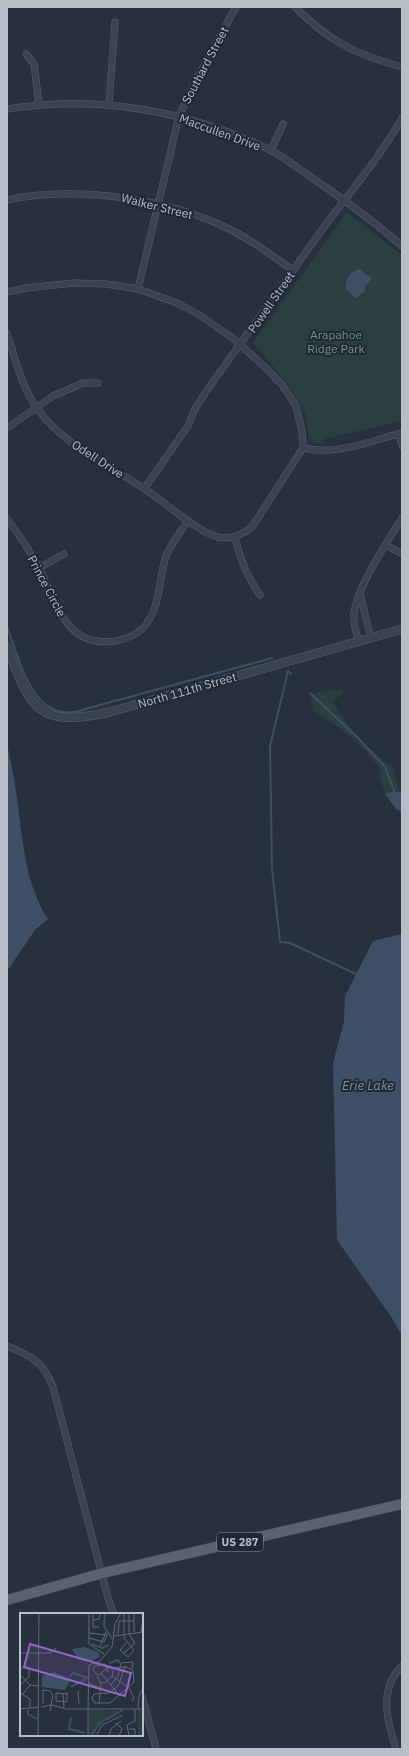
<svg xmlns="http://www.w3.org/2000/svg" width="409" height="1756" font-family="'IBM Plex Sans',sans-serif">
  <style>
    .green { fill: #2a3f40 }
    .water { fill: #3e5065 }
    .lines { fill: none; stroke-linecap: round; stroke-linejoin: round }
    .stream { stroke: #3e5065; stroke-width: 2 }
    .minor-casing { stroke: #59616b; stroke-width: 7 }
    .tertiary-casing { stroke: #59616b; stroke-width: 9 }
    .primary-casing { stroke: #444c57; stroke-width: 11 }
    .minor { stroke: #3b434e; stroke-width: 6 }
    .tertiary { stroke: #3b434e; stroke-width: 8 }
    .primary { stroke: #59626e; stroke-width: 10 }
    .labels { text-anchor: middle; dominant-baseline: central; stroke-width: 4; stroke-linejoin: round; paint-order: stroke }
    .shield { fill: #202833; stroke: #8a919b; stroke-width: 1 }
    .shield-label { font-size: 11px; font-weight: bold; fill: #b7bec8 }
    .street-label { font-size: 12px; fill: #b7bec8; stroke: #202833 }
    .park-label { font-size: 12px; fill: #709778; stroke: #202833 }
    .water-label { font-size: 13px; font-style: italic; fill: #7a90a9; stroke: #202833 }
    .inset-river { fill: none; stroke: #3e5065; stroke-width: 2 }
    .inset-road { fill: none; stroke: #616975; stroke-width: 1 }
    .view { fill: #9366c3; fill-opacity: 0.15; stroke: #9366c3; stroke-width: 2 }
    .inset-edge { fill: none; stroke: #b7bec8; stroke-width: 2 }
  </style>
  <rect width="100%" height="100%" fill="#27313e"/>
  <g class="green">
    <path d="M347 212 402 255V421L324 439 323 444 313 443C305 434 309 421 304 411 291 385 271 364 253 343Z"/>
    <path d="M341 689 344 692 333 701C345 724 371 754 393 767L400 792 394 791 385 794 379 775 382 771C361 743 343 729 313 711L311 701 312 696 319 692Z"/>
  </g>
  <g class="water">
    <path d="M359 269 372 278 365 287V291L356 298 346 290C344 281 350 272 359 269Z"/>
    <path d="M7 743C10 759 14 776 16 792 23 836 23 880 48 919L35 930 7 971Z"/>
    <path d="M394 791 402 793V808L400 810H397L385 794Z"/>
    <path d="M402 934V1336L392 1318 337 1240 333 1063 344 1022 345 996 373 941Z"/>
  </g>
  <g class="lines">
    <g class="stream">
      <path d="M7 627C16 651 28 699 53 709 65 715 77 712 89 708L272 658"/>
      <path d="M291 674 288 671 270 746 272 869 280 942 290 943 356 974"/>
      <path d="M310 693 359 739 385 767 395 793"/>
      <path d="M400 809 402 815"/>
    </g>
    <g class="minor-casing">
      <g id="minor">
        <path d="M295 7C330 42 355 54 402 67"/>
        <path d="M26 54 34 64 39 104"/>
        <path d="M109 104 115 22"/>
        <path d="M7 109C96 95 188 110 270 150 282 156 294 165 305 173 339 196 371 219 402 246"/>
        <path d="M271 150 283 124"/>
        <path d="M7 200C75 185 167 198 229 229 252 240 272 256 293 270"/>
        <path d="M138 289 179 116 197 78 236 7"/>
        <path d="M7 292 26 288 74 283 106 284 138 289 177 303 198 314 234 339 267 369 283 386 296 406 302 431 303 448 252 527C242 535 231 540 218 537 200 534 162 500 145 489 107 464 63 445 36 407 21 385 15 358 7 333"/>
        <path d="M7 428 53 396 83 383H98"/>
        <path d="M399 434 402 446"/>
        <path d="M303 448C336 456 370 441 402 433"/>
        <path d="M144 489 188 426 195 409 205 393C245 338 284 282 324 227 351 191 380 157 402 118"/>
        <path d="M7 519C19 535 31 552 40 570 58 606 66 648 116 641 127 639 141 633 147 623 160 605 159 580 165 559 169 546 181 532 188 520"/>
        <path d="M235 537C240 559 247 577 260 595"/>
        <path d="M386 545 402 554"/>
        <path d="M39 568 64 554"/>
        <path d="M360 594 371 638"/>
        <path d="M359 641C357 635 354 627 354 620 351 595 388 541 402 518"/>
        <path d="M7 1346C31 1356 43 1361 53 1387L108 1598 114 1614"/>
        <path d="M142 1696 156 1749"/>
        <path d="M396 1749C387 1720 378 1690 402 1666"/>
      </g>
    </g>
    <g class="tertiary-casing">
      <path id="tertiary" d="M7 647C31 710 38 728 110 712L402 629"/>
    </g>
    <g class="primary-casing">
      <path id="primary" d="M7 1600 103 1573 402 1504"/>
    </g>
    <use href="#minor" class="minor"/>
    <use href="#tertiary" class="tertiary"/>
    <use href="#primary" class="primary"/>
  </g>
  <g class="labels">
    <rect class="shield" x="217" y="1533" width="46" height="18" rx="3"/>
    <g class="shield-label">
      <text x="240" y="1542">US 287</text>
    </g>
    <g class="street-label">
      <text transform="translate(205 65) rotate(-62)">Southard Street</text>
      <text transform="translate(220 132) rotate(20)">Maccullen Drive</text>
      <text transform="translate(157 206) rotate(14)">Walker Street</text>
      <text transform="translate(271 302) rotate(-55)">Powell Street</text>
      <text transform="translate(98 459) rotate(33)">Odell Drive</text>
      <text transform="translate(47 586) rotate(62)">Prince Circle</text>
      <text transform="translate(187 690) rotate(-16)">North 111th Street</text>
    </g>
    <g class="park-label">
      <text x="336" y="334">Arapahoe<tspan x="336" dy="14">Ridge Park</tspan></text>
    </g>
    <g class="water-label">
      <text x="368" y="1085">Erie Lake</text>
    </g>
  </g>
  <g transform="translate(20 1613)">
    <rect width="123" height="123" fill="#27313e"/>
    <path d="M69 97 101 98 80 110 69 123ZM118 97H123V123H118Z" fill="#2a3f40"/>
    <path d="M64 34 78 39 80 44 72 48 58 47 52 36ZM34 59 51 66 45 77 22 74V63Z" fill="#3e5065"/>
    <path class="inset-river" d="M85 1 84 13 92 26M72 31 82 35 89 32M89 50 98 47 100 50M49 64 53 60 68 65M51 74 66 66M8 97V101L17 106M51 104 49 116 65 120M71 123 80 110 103 97"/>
    <path class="inset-road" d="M69 0V31L84 41M73 0V14H79M104 0V25L114 37 108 44 100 37 107 29M114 0V19M73 7 79 6 80 0M121 19 123 6M69 20 87 22 84 29 69 25M98 21 99 8H114M94 23 123 19M80 33 86 19M0 40H31L36 35M104 40 115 30 109 21V0M0 58 3 54 9 56V64L0 72M81 60 100 83M0 62 10 72 18 73M78 62 73 57 74 53 85 51 88 59M92 63 109 75 114 85 112 88M77 64 81 70 86 69 92 63 94 55M68 70 80 75M91 72 98 63 101 50 113 49 112 56M58 78 59 91M47 79V87L46 89 36 88V80L47 81M0 80 10 86V95M43 80 44 95M2 82 10 72M72 85 75 90H90L114 69 113 58 107 54 87 55 77 64M72 85 74 81 89 80 98 73 105 54M23 91V77L30 78 33 82 30 98M79 91 81 70M21 94 32 92 46 96H123M0 96 19 94M68 96 69 52 80 48 92 34 95 11 101 0M68 96V123M118 96 119 83 123 75M96 110 102 116 99 123M109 116H115V123M18 123 19 0M73 123H93M76 123 82 112 103 102M89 123 91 116 101 108M109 123 107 112 115 108V96"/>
    <path class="view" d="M10 31 111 60 105 83 4 54Z"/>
    <rect width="123" height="123" class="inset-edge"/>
  </g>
  <rect width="409" height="1756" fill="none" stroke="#b7bec8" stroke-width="16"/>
</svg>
